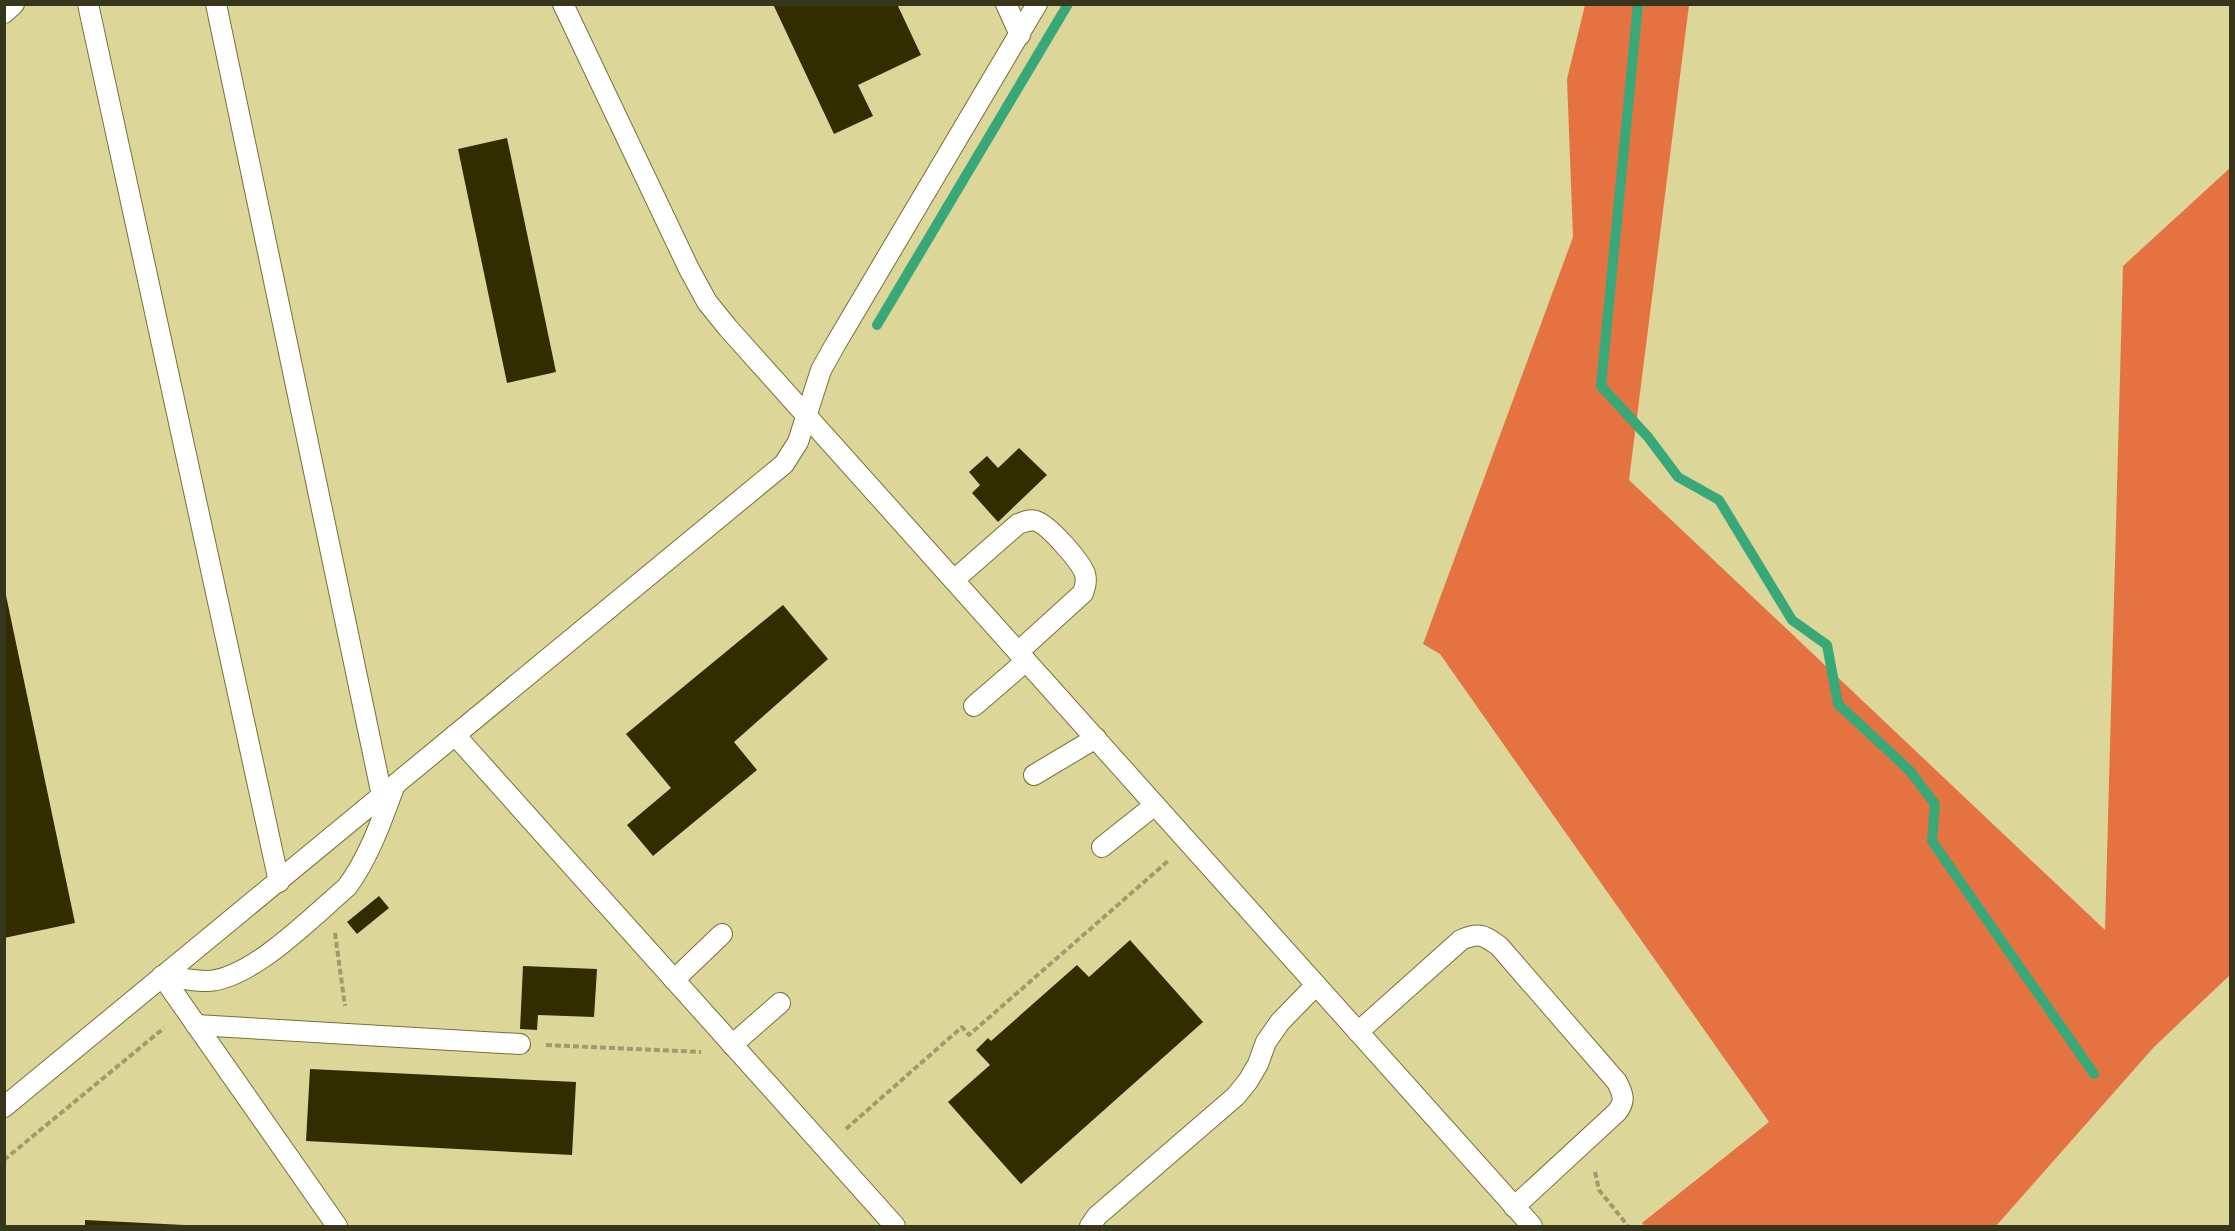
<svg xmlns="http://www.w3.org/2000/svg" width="2235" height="1231" font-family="Inter,sans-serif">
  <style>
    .forest { fill: #e57341 }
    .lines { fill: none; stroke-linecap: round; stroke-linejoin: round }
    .stream { stroke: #39a878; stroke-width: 10 }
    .building { fill: #322d00 }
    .service-casing { stroke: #777137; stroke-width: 22 }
    .path { stroke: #a09b6c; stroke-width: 4; stroke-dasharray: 6 3; stroke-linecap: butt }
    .service { stroke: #fff; stroke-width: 20 }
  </style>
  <rect width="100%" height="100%" fill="#dcd699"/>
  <path class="forest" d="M1585 5H1689L1629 480 2105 930 2123 266 2230 168V975L2154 1047 1996 1226H1644L1642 1223 1769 1122 1440 654 1423 644 1573 237 1567 79Z"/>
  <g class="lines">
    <g class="stream">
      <path d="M1638 4 1601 386 1648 437 1678 477 1719 500 1792 620 1827 645 1838 704 1910 771 1935 804 1932 841 2094 1074"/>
      <path d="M877 325 1068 4"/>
    </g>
  </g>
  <g class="building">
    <path d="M773 4H897L921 55 858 85 873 116 834 134Z"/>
    <path d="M507 138 556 372 507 383 458 149Z"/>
    <path d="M1019 448 1047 475 998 522 972 493 980 485 969 472 987 456 998 468Z"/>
    <path d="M4 586 75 923 4 938Z"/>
    <path d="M783 605 828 659 734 742 757 770 653 856 627 825 671 788 626 734Z"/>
    <path d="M379 896 389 908 357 934 347 922Z"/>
    <path d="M1130 940 1203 1022 1021 1184 948 1102 990 1065 976 1050 988 1038 991 1041 1077 965 1089 977Z"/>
    <path d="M523 966 597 969 594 1017 538 1015 537 1030 520 1029Z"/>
    <path d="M310 1069 576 1082 572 1155 306 1141Z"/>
    <path d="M85 1220 184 1225V1226H85Z"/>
  </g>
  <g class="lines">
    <g class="service-casing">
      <g id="service">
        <path d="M88 4 279 882"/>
        <path d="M216 4 382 796"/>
        <path d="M563 4 689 269 707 302 728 328 1532 1226"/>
        <path d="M1006 4 1020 35"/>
        <path d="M4 13 14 4"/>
        <path d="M954 580 1018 524C1024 522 1029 519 1036 521 1049 525 1081 562 1085 574 1087 581 1085 587 1083 593L1018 652"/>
        <path d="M974 706 1026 661"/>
        <path d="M455 735 895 1226"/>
        <path d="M1034 775 1096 738"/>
        <path d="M1102 847 1155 805"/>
        <path d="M162 976C177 978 193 981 208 981 252 979 313 916 347 887 369 857 381 822 394 787"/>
        <path d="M162 976 337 1226"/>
        <path d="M674 980 722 934"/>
        <path d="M196 1025 520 1044"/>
        <path d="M1358 1032 1461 940C1479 932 1484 935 1499 946L1617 1082C1623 1094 1626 1101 1617 1112L1514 1207"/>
        <path d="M732 1045 780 1003"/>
        <path d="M4 1107 784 464 798 442 821 370 835 345 1037 4"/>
        <path d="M1090 1226 1097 1216 1236 1096 1248 1081 1258 1064 1266 1042 1280 1022 1316 985"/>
      </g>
    </g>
    <g class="path">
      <path d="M335 933 345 1006"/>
      <path d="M546 1045 701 1052"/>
      <path d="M846 1129 962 1027 969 1035 1168 861"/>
      <path d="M4 1160 164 1028"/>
      <path d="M1595 1172 1599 1190 1628 1226"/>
    </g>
    <use href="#service" class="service"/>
  </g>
  <rect width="2235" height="1231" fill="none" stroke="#38351d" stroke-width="12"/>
</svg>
